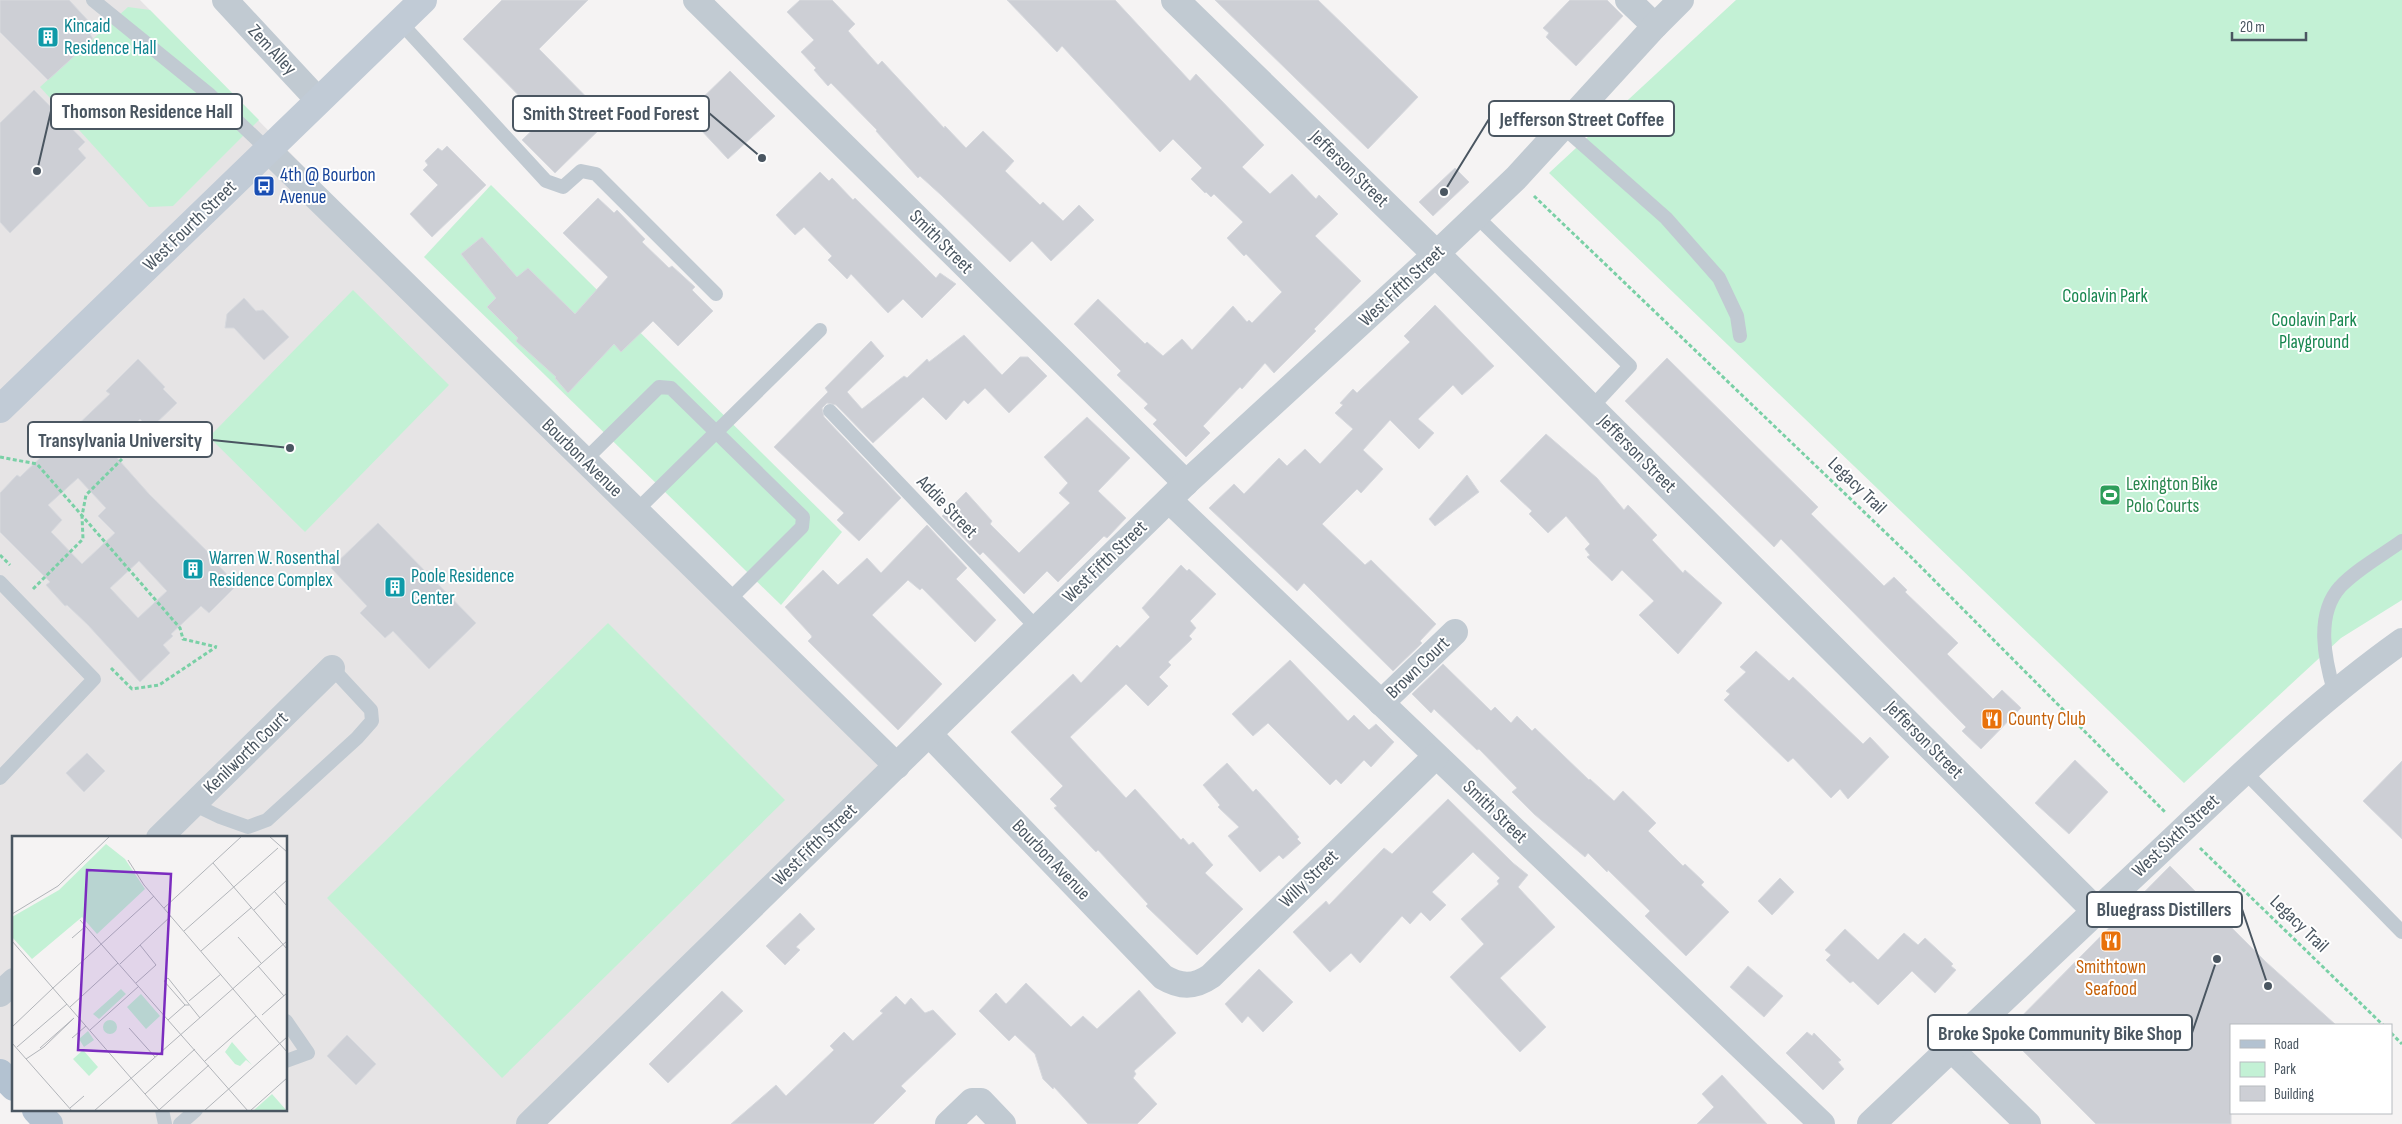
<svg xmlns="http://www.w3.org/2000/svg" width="2402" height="1124" font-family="'Sofia Sans Condensed',sans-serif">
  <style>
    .education { fill: #e6e4e5 }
    .green { fill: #c3f1d5 }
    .building { fill: #cdcfd5; stroke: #d7d9de; fill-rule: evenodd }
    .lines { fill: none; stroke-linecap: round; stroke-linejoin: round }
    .path { stroke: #7ad0a6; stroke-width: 3; stroke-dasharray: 4 2.5; stroke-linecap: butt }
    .service { stroke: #c1cad2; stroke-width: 14 }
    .minor { stroke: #c1cad2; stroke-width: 26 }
    .tertiary { stroke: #c1cad2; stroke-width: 28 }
    .secondary { stroke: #c1cbd6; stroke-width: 28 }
    .primary { stroke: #b3c2d1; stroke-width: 28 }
    .labels { text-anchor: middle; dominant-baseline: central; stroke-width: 4; stroke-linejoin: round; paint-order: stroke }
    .culture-label { font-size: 19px; fill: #0d838f; stroke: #fff; text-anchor: start }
    .street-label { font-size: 19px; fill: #4a5661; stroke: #fff }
    .transit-label { font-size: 19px; fill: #164399; stroke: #fff; text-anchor: start }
    .park-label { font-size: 19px; fill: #17864f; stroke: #fff }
    .leisure-label { font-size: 19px; fill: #27864d; stroke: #fff; text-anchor: start }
    .food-label { font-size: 19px; fill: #c56008; stroke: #fff; text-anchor: start }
    .inset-road { fill: none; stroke: #b1b4b9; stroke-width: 1 }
    .view { fill: #7b2cbf; fill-opacity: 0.15; stroke: #7b2cbf; stroke-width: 2.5 }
    .inset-edge { fill: none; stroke: #4a5661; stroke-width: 2.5 }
    .leader { fill: none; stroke: #4a5661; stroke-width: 2 }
    .callout-dot { fill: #4a5661; stroke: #fff; stroke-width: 2 }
    .callout { fill: #fff; stroke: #4a5661; stroke-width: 2 }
    .callout-label { font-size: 20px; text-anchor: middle; font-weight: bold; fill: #4a5661 }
  </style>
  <rect width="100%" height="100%" fill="#f5f3f3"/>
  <path class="education" d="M0 0H140L902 775 540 1124H49L36 1110H286V838H14V1087L0 1073Z"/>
  <g class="green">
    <path d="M1736 0H2402V600L2341 638 2184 783 1549 173Z"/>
    <path d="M128 7 150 10 259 120 173 206 149 207 40 87Z"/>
    <path d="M491 185 842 532 781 605 424 257Z"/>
    <path d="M353 290 449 385 305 532 209 437Z"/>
    <path d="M608 623 785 800 502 1078 327 898Z"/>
  </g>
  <g class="building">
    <path d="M0 0H69L94 27 90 34 93 39 48 80 0 32Z"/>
    <path d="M502 0H588L539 49 609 120 555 173 522 140 543 120 463 39Z"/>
    <path d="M800 0H832L855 24 848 31 878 65 882 61 944 128 945 126 966 148 983 131 1014 161 1005 171 1040 205 1043 202 1063 221 1079 205 1094 220 1051 261 1032 241 1010 262 941 195 920 176 918 178 876 131 877 130 831 83 828 86 814 70 816 68 801 52 814 40 787 12Z"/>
    <path d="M1007 0H1115L1190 81 1196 74 1264 145 1242 167 1270 194 1292 174 1316 199 1319 195 1338 214 1315 236 1361 281 1314 329 1316 331 1274 373 1265 363 1242 389 1240 387 1203 426 1210 433 1186 457 1153 424 1157 420 1144 408 1148 404 1117 375 1121 371 1074 324 1098 299 1145 344 1147 342 1163 356 1182 339 1192 350 1233 306 1247 322 1249 320 1252 323 1282 292 1246 254 1244 256 1227 238 1243 222 1214 194 1211 197 1206 192 1205 193 1191 179 1202 168 1173 139 1160 152 1062 46 1057 52Z"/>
    <path d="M1215 0H1318L1418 97 1368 149Z"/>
    <path d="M1570 0H1607L1623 16 1576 66 1546 37 1549 33 1543 28Z"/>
    <path d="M730 71 775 116 728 159 686 114Z"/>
    <path d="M34 90 85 142 78 149 86 158 10 233 0 222V123Z"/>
    <path d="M447 146 486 185 432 237 410 214 438 185 423 170 428 165 425 161 438 148 442 151Z"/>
    <path d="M1455 168 1469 182 1433 216 1419 202Z"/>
    <path d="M820 172 829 181 832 178 853 200 855 198 936 278 940 273 956 284 922 318 903 299 888 313 851 274 847 279 828 260 832 256 804 227 795 235 776 215Z"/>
    <path d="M598 198 614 213 617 210 645 239 642 242 669 268 672 266 695 287 692 290 713 311 678 346 653 321 621 352 614 344 568 393 555 378 556 377 516 341 518 338 487 307 496 298 461 254 482 237 517 277 528 268 575 314 608 277 563 233Z"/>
    <path d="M244 298 256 311 263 310 289 337 264 360 234 328H225L227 314Z"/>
    <path d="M1435 305 1494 366 1462 395 1453 385 1418 419 1434 433 1419 449 1390 420 1363 450 1383 469 1361 493 1357 489 1322 524 1365 565 1371 560 1436 624 1420 641 1422 643 1393 671 1304 583 1297 591 1209 508 1234 484 1244 494 1279 458 1287 466 1305 449 1320 464 1353 429 1335 413 1343 405 1340 403 1353 389 1357 393 1410 342 1404 336Z"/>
    <path d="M964 335 1002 375 1020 357H1028L1047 376 1009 413 985 388 968 404 964 400 946 420 923 397 873 443 836 405 827 403 822 408 824 417 901 498 859 541 837 520 844 513 774 447 828 392 825 388 871 341 884 356 847 392 862 409 904 376 907 378 927 359 929 362Z"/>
    <path d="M1667 358 1818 507 1811 514 1884 586 1894 577 1907 590 1905 592 1958 643 1947 654 1993 699 2002 690 2021 708 1981 749 1962 731 1966 727 1781 539 1774 547 1625 401Z"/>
    <path d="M138 359 165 387 163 389 177 403 150 429 140 419 110 450 149 494 219 563 217 564 237 585 209 613 201 606 171 634 173 636 163 645 170 653 140 682 88 625 67 605 65 606 46 585 50 582 0 532V493L17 475 20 477 66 433 67 435 110 394 106 391ZM78 478 106 508 98 516 115 533 82 564 51 532 62 520 48 505ZM139 561 167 591 138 618 110 588Z"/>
    <path d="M1087 417 1130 458 1098 491 1126 518 1107 538 1104 536 1058 582 1047 571 1024 594 983 552 980 555 942 516 966 492 992 521 990 524 1019 553 1070 503 1059 493 1068 483 1044 457Z"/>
    <path d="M1546 434 1597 478 1624 510 1628 505 1657 535 1652 540 1683 573 1685 570 1722 603 1678 654 1639 615 1654 601 1622 570 1612 581 1587 557 1590 555 1585 549 1590 544 1566 516 1548 533 1529 514 1532 511 1500 481Z"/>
    <path d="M1467 475 1479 492 1435 526 1429 519Z"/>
    <path d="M378 523 476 623 429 669 393 631 385 638 360 613 367 606 331 568Z"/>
    <path d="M927 525 967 568 956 579 996 620 975 642 922 588 920 590 908 580 872 615 942 684 898 730 808 641 812 637 811 635 785 607 823 570 838 585 867 558 881 573Z"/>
    <path d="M1181 565 1187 571 1189 569 1216 594 1190 621 1196 628 1189 636 1192 639 1168 662 1171 665 1159 677 1168 686 1148 706 1126 684 1070 737 1126 798 1135 789 1181 840 1183 838 1189 845 1193 842 1213 865 1205 873 1243 909 1197 955 1146 906 1148 904 1098 850 1096 852 1054 808 1057 806 1050 799 1063 786 1011 732 1073 674 1081 683 1117 645 1120 648 1150 617 1142 608Z"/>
    <path d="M1756 651 1789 681 1793 677 1863 744 1870 737 1889 757 1848 799 1840 789 1831 798 1793 758 1788 762 1724 700 1730 694 1726 691 1746 672 1740 667Z"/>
    <path d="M1290 660 1348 721 1354 715 1369 730 1376 724 1394 742 1371 767 1364 760 1341 784 1336 779 1330 785 1268 723 1253 736 1232 714Z"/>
    <path d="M1443 664 1491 711 1495 707 1511 723 1517 716 1532 731 1535 728 1589 780 1590 779 1614 801 1623 791 1656 823 1648 831 1683 866 1685 864 1704 882 1701 885 1729 912 1686 956 1645 916 1650 911 1608 870 1607 872 1588 853 1585 857 1534 814 1512 792 1517 788 1479 749 1477 750 1434 709 1431 713 1412 694Z"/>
    <path d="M87 753 105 771 84 792 66 773Z"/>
    <path d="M2075 760 2108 792 2069 834 2035 803Z"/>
    <path d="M2402 761V839L2363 801Z"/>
    <path d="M1227 763 1253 792 1256 789 1268 802 1299 837 1297 839 1301 843 1283 859 1279 855 1260 872 1228 836 1239 827 1218 807 1220 805 1203 785Z"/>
    <path d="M1448 799 1513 863 1528 875 1518 887 1555 927 1500 978 1546 1027 1520 1052 1450 977 1484 944 1461 919 1499 884 1497 881 1500 878 1473 852 1432 892 1446 905 1430 921 1421 912 1410 924 1402 916 1360 963 1351 953 1330 972 1293 932 1326 901 1329 905 1384 848 1392 854Z"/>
    <path d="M2170 866 2266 962 2336 1025H2231V1124H2096L2005 1033Z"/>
    <path d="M1780 878 1794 892 1772 915 1758 901Z"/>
    <path d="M800 913 815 929 796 947 800 950 785 965 766 946Z"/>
    <path d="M1845 929 1878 960 1904 933 1918 945 1925 938 1953 964 1951 966 1956 970 1935 993 1912 971 1878 1005 1853 981 1850 983 1826 960 1831 955 1825 950Z"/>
    <path d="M1748 966 1783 996 1764 1017 1730 987Z"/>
    <path d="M1259 969 1293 1002 1263 1032 1248 1016 1242 1023 1225 1004Z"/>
    <path d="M1026 983 1071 1027 1083 1016 1097 1029 1139 990 1176 1033 1134 1071 1136 1074 1133 1078 1157 1104 1137 1124H1088L1054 1087 1053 1089 1043 1079 1035 1054 1015 1035 1009 1041 979 1011 996 993 1006 1004Z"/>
    <path d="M722 991 743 1011 668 1083 649 1064Z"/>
    <path d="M896 996 905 1005 911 998 925 1013 933 1010 956 1034 901 1086 906 1091 873 1124H731L776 1085 786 1096 834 1050 830 1046 844 1032 853 1041 883 1013 880 1011Z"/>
    <path d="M1807 1032 1812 1036 1814 1033 1841 1060 1838 1062 1844 1069 1823 1090 1786 1053Z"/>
    <path d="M347 1035 376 1064 356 1085 327 1056Z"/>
    <path d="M1722 1075 1767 1124H1697L1714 1107 1702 1094Z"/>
  </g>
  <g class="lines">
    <g class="path">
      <path d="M1534 196 1910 556 2166 813"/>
      <path d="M0 457 37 464 180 628 183 639 217 647"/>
      <path d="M0 555 10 565"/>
      <path d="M33 589 83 539 82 516 86 495 122 459"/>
      <path d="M111 668 132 689 159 685 216 647"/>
      <path d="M2200 848 2383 1025"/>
      <path d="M2391 1033 2402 1044"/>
    </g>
    <g class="service">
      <path d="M93 0 210 95 268 150"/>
      <path d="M400 22 546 181 563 187 581 171 596 174 716 294"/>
      <path d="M1563 127 1666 218 1719 278 1737 316 1740 336"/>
      <path d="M1476 216 1630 366 1591 408"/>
      <path d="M830 411 1037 628"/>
      <path d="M585 460 659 387 671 388 803 517 802 527 728 601"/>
      <path d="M636 511 820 330"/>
      <path d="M0 582 94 679 0 778"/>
      <path d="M2334 691C2325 660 2315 615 2340 587 2357 569 2381 556 2402 541"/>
      <path d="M2244 771 2402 932"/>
      <path d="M193 804 220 817 248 827 267 820 357 738 372 721 371 710 332 668"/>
      <path d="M286 1021 308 1053 286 1061"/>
      <path d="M162 1110 165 1124"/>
      <path d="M180 1124 196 1110"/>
    </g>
    <g class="minor">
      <path d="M225 0 319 101"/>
      <path d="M696 0 1186 483"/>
      <path d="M1628 0 1655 26"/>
      <path d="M268 150 897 766"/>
      <path d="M1169 500 1822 1124"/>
      <path d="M1381 703 1455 632"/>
      <path d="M929 734 1163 977C1180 987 1194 988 1211 976L1436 756"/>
      <path d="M159 838 332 668"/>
      <path d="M2096 911C2197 819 2291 720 2402 641"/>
      <path d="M0 994 14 981"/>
      <path d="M1951 1049 2028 1124"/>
      <path d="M529 1124 1186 483 1436 254 1516 178 1655 26 1681 0"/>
      <path d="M948 1124 972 1101H981L1003 1124"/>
    </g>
    <path class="tertiary" d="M1175 0 1436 254 2096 911 1871 1124"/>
    <path class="secondary" d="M0 409 423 0"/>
    <g class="primary">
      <path d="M0 1073 14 1087"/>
      <path d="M36 1110 49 1124"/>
    </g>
  </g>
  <defs>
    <g id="building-square" transform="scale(1.125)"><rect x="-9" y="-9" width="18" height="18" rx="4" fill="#0f9aa8" stroke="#fff"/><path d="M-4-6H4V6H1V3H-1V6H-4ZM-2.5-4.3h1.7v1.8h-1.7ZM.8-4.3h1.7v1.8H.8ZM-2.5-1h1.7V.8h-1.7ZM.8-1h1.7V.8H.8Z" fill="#fff"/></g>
    <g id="bus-square" transform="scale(1.125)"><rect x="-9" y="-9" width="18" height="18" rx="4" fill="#1a4fb4" stroke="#fff"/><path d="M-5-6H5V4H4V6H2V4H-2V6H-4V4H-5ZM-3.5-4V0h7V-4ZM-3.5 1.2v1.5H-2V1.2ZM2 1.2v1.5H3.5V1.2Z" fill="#fff"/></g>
    <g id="stadium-square" transform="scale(1.125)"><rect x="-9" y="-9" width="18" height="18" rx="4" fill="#2e9e5b" stroke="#fff"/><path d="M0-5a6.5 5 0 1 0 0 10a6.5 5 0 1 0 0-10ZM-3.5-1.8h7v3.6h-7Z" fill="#fff"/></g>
    <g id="restaurant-square" transform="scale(1.125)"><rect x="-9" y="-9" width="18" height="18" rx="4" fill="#e8710a" stroke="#fff"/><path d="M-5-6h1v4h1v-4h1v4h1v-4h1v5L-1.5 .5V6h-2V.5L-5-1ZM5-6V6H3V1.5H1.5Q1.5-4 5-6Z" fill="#fff"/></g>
  </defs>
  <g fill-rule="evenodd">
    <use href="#building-square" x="48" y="37"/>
    <use href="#bus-square" x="264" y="186"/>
    <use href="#stadium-square" x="2110" y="495"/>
    <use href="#building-square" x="193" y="569"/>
    <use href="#building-square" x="395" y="587"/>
    <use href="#restaurant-square" x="1992" y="719"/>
    <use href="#restaurant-square" x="2111" y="941"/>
  </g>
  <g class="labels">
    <g class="culture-label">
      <text x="64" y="26">Kincaid<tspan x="64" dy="22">Residence Hall</tspan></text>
      <text x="209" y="558">Warren W. Rosenthal<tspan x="209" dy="22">Residence Complex</tspan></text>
      <text x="411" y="576">Poole Residence<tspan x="411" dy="22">Center</tspan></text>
    </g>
    <g class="street-label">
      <text transform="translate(272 50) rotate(47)">Zem Alley</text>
      <text transform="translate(1349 169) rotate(44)">Jefferson Street</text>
      <text transform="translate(190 226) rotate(-44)">West Fourth Street</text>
      <text transform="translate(941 242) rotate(45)">Smith Street</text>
      <text transform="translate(1402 286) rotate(-43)">West Fifth Street</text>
      <text transform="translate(1637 454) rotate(45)">Jefferson Street</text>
      <text transform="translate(582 458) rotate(44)">Bourbon Avenue</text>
      <text transform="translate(1857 486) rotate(44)">Legacy Trail</text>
      <text transform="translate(947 507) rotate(46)">Addie Street</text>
      <text transform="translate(1105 562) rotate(-44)">West Fifth Street</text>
      <text transform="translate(1418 668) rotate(-44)">Brown Court</text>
      <text transform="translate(1924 740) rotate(45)">Jefferson Street</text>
      <text transform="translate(246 753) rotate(-44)">Kenilworth Court</text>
      <text transform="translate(1495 812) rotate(44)">Smith Street</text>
      <text transform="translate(2176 836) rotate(-43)">West Sixth Street</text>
      <text transform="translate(815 845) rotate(-44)">West Fifth Street</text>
      <text transform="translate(1051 860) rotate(46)">Bourbon Avenue</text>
      <text transform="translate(1309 879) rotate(-44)">Willy Street</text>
      <text transform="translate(2299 924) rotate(44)">Legacy Trail</text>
    </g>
    <g class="transit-label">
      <text x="280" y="175">4th @ Bourbon<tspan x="280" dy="22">Avenue</tspan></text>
    </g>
    <g class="park-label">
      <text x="2105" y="296">Coolavin Park</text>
      <text x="2314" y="320">Coolavin Park<tspan x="2314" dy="22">Playground</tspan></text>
    </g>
    <g class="leisure-label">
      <text x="2126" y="484">Lexington Bike<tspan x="2126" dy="22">Polo Courts</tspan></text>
    </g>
    <g class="food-label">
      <text x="2008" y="719">County Club</text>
      <text x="2111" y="967" text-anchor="middle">Smithtown<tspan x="2111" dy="22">Seafood</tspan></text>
    </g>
  </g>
  <g transform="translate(12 836)">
    <rect width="275" height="275" fill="#f5f3f3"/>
    <path d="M94 8 113 23 133 53 85 98 70 81 20 123 0 101V81L47 54ZM109 153 114 158 87 183 81 178ZM129 158 148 180 134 193 115 171ZM91 191a7 7 0 1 1 14 0a7 7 0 1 1-14 0ZM76 195 82 204 72 211 67 203ZM220 206 240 229 234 224 228 230 223 228 213 216ZM71 214 86 231 77 240 61 223ZM260 258 275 275H241Z" fill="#c3f1d5"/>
    <path class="inset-road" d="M257 0 275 16M116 24 132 49 275 216M201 27 275 113M262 55 275 70M152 72 230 0M242 74 275 44M0 78 46 50 98 0M68 84 236 275M172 95 266 12M226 101 249 127M60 102 74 90M0 105 119 242M189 115 240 71M108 128 159 80M246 130 272 160M124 147 144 129 128 109M41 152 142 60M177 165 209 138M177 169H173L152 145 156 142 188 182M58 171 106 127M250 179 275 157M156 184 173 169M0 191 41 152M117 192 143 221M78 194 127 150M60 202 74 190M0 207 60 275M5 211 55 168M14 223 32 211 62 182 28 212M193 225 244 180M119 242 147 274M133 258 183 213M58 272 72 260M147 274 197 229M82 275 275 105M192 275 275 201M238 275 275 242"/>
    <path class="view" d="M75 34 159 38 150 218 66 214Z"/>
    <rect width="275" height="275" class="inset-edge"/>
  </g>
  <path class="leader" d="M37 171L51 111M762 158L709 113M1444 192L1489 119M290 448L212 440M2268 986L2242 909M2217 959L2192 1033"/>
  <g class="callout-dot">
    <circle cx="37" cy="171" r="5"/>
    <circle cx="762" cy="158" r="5"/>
    <circle cx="1444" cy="192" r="5"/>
    <circle cx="290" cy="448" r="5"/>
    <circle cx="2268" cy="986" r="5"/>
    <circle cx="2217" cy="959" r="5"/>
  </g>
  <g class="callout">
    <rect x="51" y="94" width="191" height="35" rx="5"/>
    <rect x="513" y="96" width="196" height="35" rx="5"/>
    <rect x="1489" y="101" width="185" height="35" rx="5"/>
    <rect x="28" y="422" width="184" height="35" rx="5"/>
    <rect x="2087" y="892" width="155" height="35" rx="5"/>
    <rect x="1928" y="1015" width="264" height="35" rx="5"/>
  </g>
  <g class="callout-label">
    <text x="147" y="118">Thomson Residence Hall</text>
    <text x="611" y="120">Smith Street Food Forest</text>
    <text x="1582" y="126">Jefferson Street Coffee</text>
    <text x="120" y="447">Transylvania University</text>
    <text x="2164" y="916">Bluegrass Distillers</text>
    <text x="2060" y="1040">Broke Spoke Community Bike Shop</text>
  </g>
  <rect x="2230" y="1024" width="162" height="90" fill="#ffffff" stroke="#b7bbc0"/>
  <rect x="2240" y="1040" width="25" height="8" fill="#b3c2d1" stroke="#b7bbc0"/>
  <text x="2274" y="1049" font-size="15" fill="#4a5661">Road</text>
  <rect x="2240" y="1062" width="25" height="15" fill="#c3f1d5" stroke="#b7bbc0"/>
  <text x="2274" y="1074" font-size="15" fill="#4a5661">Park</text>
  <rect x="2240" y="1086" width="25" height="15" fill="#cdcfd5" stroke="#b7bbc0"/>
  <text x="2274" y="1099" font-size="15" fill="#4a5661">Building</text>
  <path d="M2232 32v8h74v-8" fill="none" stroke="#4a5661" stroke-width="2.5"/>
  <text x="2240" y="32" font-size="15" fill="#4a5661" stroke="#ffffff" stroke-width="4" paint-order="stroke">20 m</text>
</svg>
